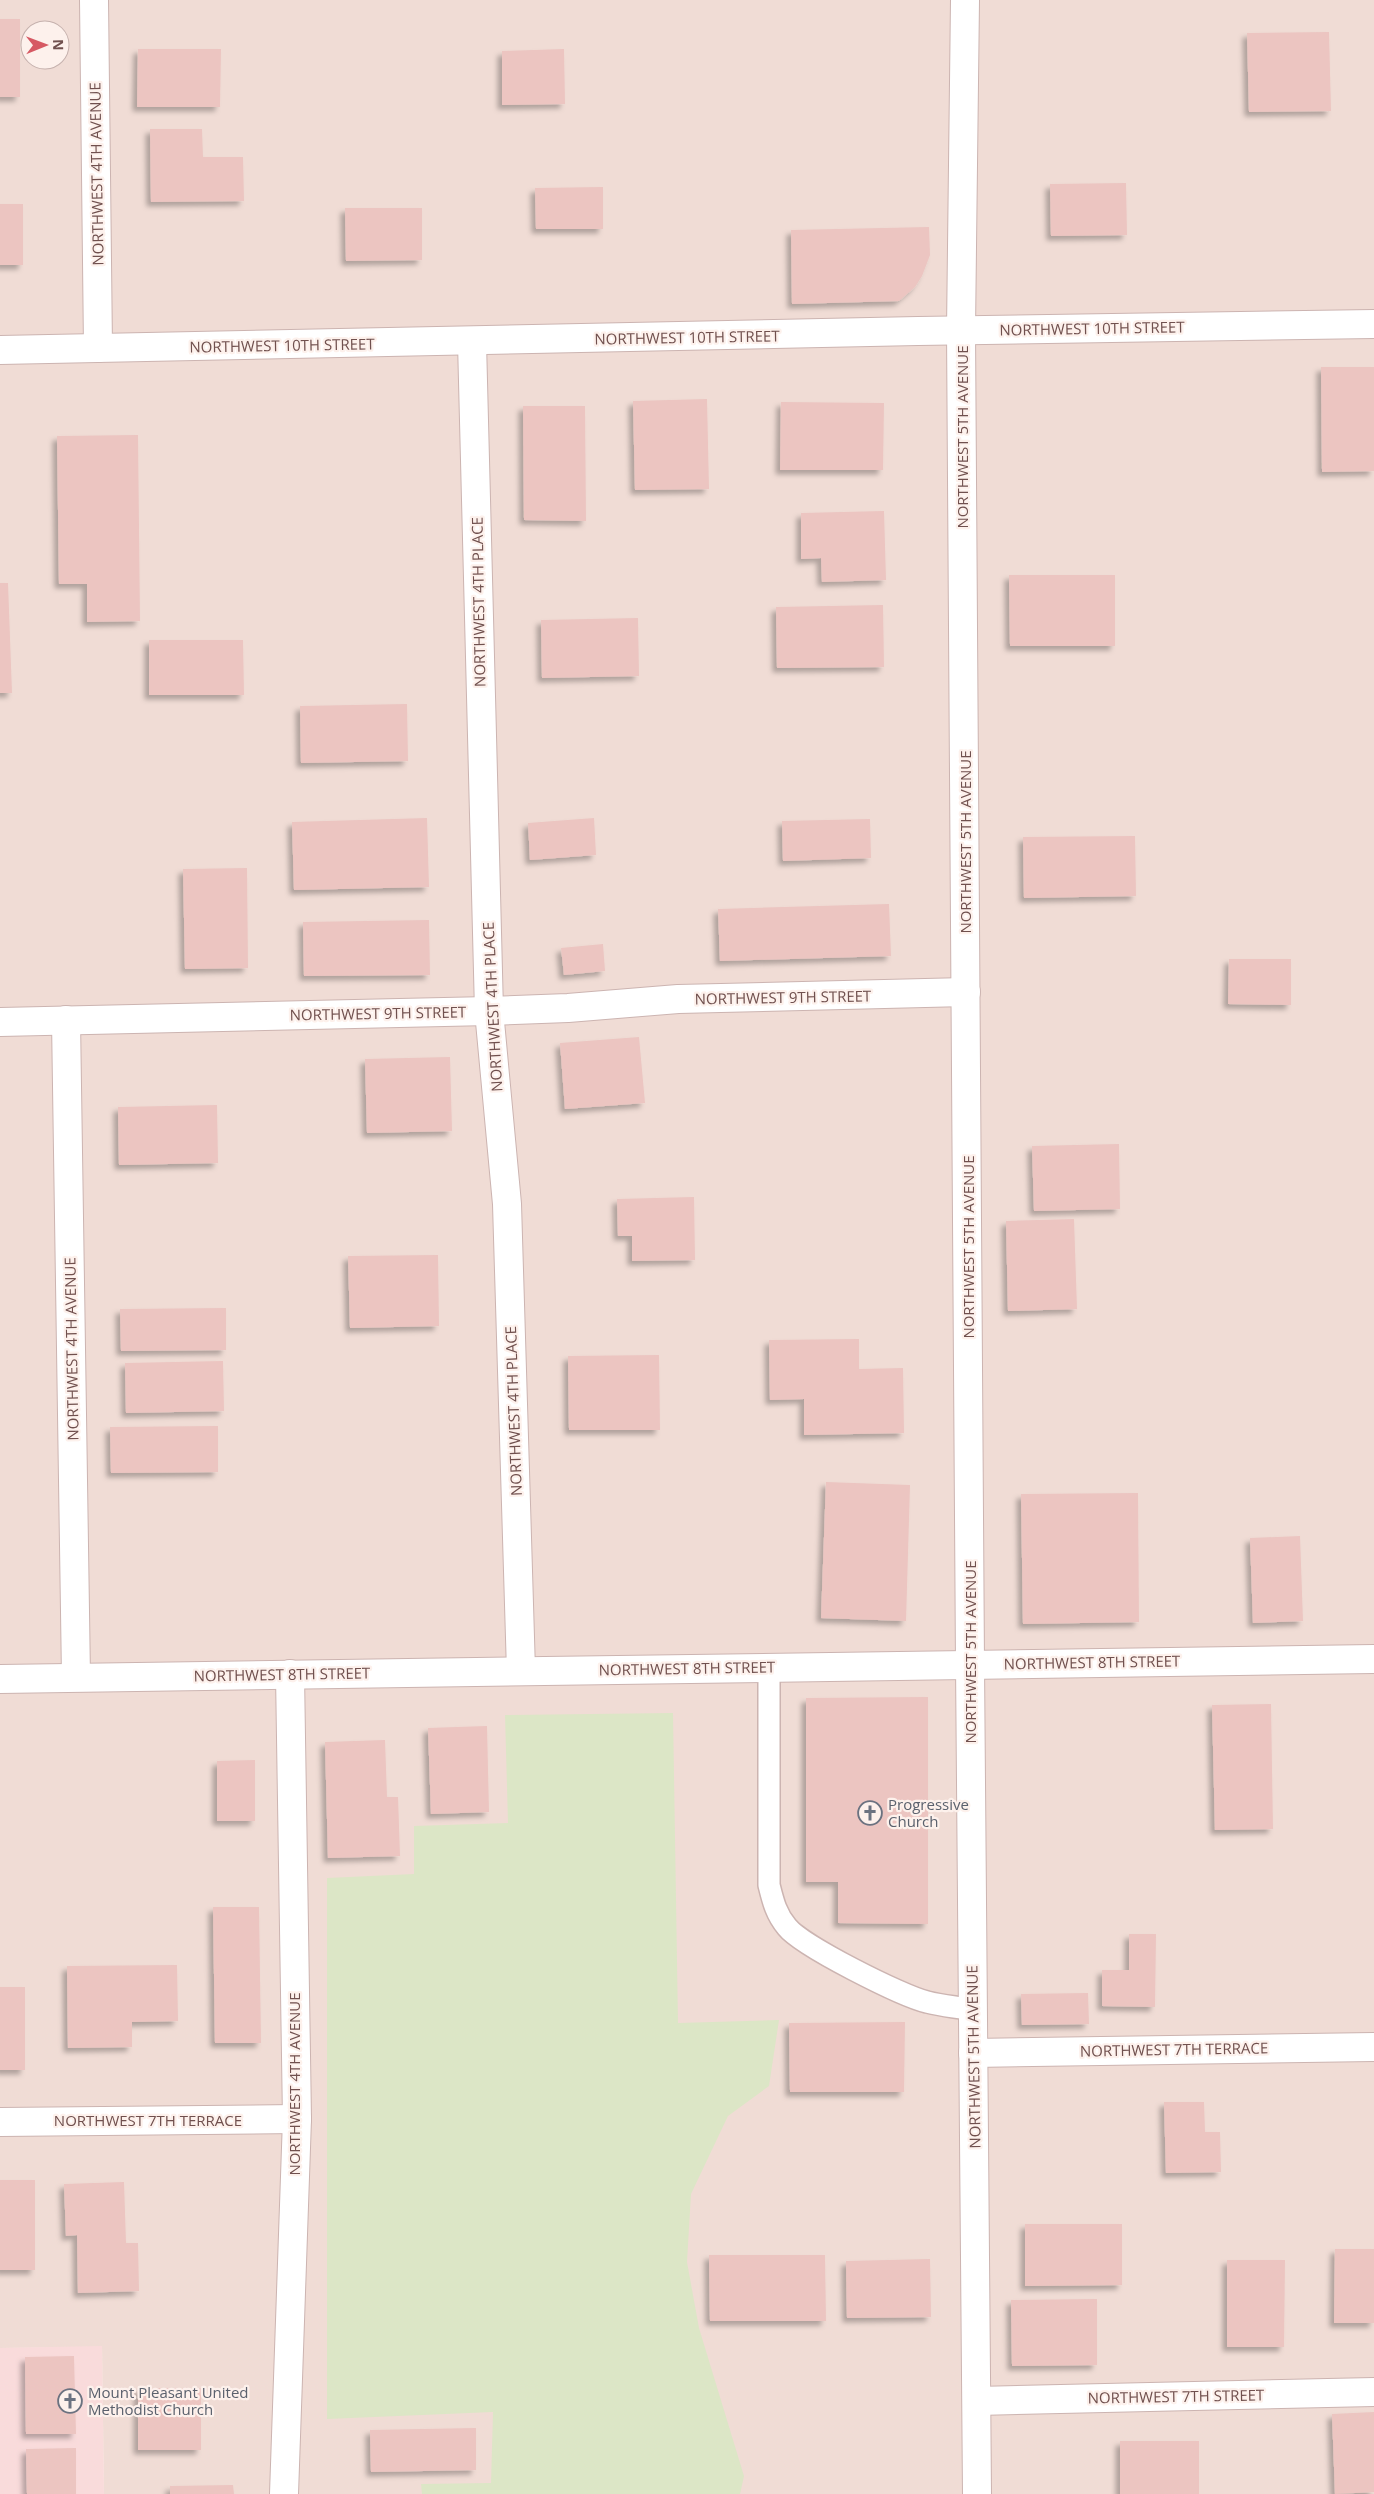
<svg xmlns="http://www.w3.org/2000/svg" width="1374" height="2494" font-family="'Open Sans',sans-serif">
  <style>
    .residential { fill: #f0dcd5; fill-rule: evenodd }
    .commercial { fill: #f9dbdb }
    .green { fill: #dce6c6 }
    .building { fill: #ecc5c1; filter: url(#shadow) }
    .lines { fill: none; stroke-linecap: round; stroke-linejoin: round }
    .lane-casing { stroke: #ccb4b1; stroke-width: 24 }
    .street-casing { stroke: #ccb4b1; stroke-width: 30 }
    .lane { stroke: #fff; stroke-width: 21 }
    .street { stroke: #fff; stroke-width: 28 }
    .labels { text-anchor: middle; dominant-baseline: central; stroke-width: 4.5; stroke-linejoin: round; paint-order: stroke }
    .street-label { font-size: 15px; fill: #70504e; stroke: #fdf1ec }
    .worship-label { font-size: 15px; fill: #5b616d; stroke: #fdf1ec; text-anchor: start }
  </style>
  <defs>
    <filter id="shadow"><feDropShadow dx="-4.5" dy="4.5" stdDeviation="2.5" flood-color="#0004"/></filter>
  </defs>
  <rect width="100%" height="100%" fill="#faece6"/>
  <path class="residential" d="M0 0H1374V2494H104L102 2347 0 2348ZM30 30H60V60H30Z"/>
  <path class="commercial" d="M102 2346 104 2494H0V2348Z"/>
  <path class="green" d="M673 1713 678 2023 779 2020 769 2086 728 2116 691 2194 687 2262 699 2328 744 2476 740 2494H422L421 2484 491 2483 493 2412 327 2419V1878L414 1874V1826L508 1823 505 1715Z"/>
  <g class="building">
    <rect x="0" y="19" width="20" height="78"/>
    <path d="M1329 32 1331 111 1249 112 1247 33Z"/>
    <path d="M138 49H221L220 107H137Z"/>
    <path d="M564 49 565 104 502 105V51Z"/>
    <path d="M150 129H202L203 157H243L244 201 151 202Z"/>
    <path d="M1126 183 1127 235 1051 236 1050 184Z"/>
    <path d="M603 187V229H536L535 188Z"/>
    <rect x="0" y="204" width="23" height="61"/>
    <path d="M345 208H422V260L346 261Z"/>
    <path d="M929 227 930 255 922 276 915 287 899 301 792 304 791 230Z"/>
    <path d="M1321 367H1374V471L1322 472Z"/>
    <path d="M707 399 709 489 635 490 633 401Z"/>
    <path d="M781 402 884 403 883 470H780Z"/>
    <path d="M523 406H585L586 521 524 520Z"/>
    <path d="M138 435 140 621 87 622V584H59L57 436Z"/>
    <path d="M884 511 886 580 822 582 821 558 801 559V513Z"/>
    <path d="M1009 575H1115V646H1010Z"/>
    <path d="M0 583H8L12 693H0Z"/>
    <path d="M883 605 884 667 777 668 776 607Z"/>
    <path d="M638 618 639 676 542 678 541 620Z"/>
    <path d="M149 640H243L244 695H149Z"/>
    <path d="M407 704 408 761 301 763 300 706Z"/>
    <path d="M427 818 429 887 294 890 292 822Z"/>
    <path d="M594 818 596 855 530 860 528 823Z"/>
    <path d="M870 819 871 858 783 861 782 821Z"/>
    <path d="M1135 836 1136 896 1024 898 1023 837Z"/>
    <path d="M247 868 248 968 185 969 183 869Z"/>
    <path d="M889 904 891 956 720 961 718 909Z"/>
    <path d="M429 920 430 975 304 976 303 922Z"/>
    <path d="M603 944 605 971 564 975 561 948Z"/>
    <path d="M1229 959H1291V1005L1228 1004Z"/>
    <path d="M639 1037 645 1103 565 1109 560 1043Z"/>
    <path d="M450 1057 452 1131 367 1133 365 1059Z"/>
    <path d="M217 1105 218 1163 119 1165 118 1107Z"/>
    <path d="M1119 1144 1120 1209 1034 1211 1032 1146Z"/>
    <path d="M694 1197 695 1260 632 1261V1236H618L617 1199Z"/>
    <path d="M1074 1219 1077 1309 1008 1311 1006 1221Z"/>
    <path d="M438 1255 439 1326 350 1328 348 1256Z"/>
    <path d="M226 1308V1350L121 1351 120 1309Z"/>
    <path d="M859 1339V1369L903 1368 904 1433 804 1435V1399L770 1400 769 1340Z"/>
    <path d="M659 1355 660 1430H569L568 1356Z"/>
    <path d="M223 1361 224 1411 126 1413 125 1363Z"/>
    <path d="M218 1426V1472L111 1473 110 1427Z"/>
    <path d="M826 1482 910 1485 906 1621 821 1618Z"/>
    <path d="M1138 1493 1139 1622 1023 1624 1021 1494Z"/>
    <path d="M1300 1536 1303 1621 1253 1623 1250 1538Z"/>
    <path d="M928 1697V1924L838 1923V1882H806V1698Z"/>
    <path d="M1271 1704 1273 1829 1215 1830 1212 1705Z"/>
    <path d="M487 1726 489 1812 431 1814 428 1728Z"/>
    <path d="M385 1740 387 1797H398L400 1856 328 1858 325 1742Z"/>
    <path d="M255 1760V1821H217V1761Z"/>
    <path d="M213 1907H259L261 2043H215Z"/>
    <path d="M1129 1934H1156L1155 2007 1102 2006V1970H1129Z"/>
    <path d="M177 1965 178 2021 132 2022V2047L68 2048 67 1966Z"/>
    <rect x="0" y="1987" width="25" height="83"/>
    <path d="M1088 1993 1089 2024 1022 2025 1021 1994Z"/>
    <path d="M905 2022 904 2092H790L789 2023Z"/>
    <path d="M1164 2102H1204L1205 2132H1220L1221 2172 1166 2173Z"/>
    <rect x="0" y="2180" width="35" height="90"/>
    <path d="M124 2182 126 2243H138L139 2291 78 2293 77 2235 66 2236 64 2184Z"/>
    <path d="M1025 2224H1122V2285L1025 2286Z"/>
    <path d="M1335 2249H1374V2323H1334Z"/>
    <path d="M709 2255H825L826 2321H710Z"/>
    <path d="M930 2259 931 2317 847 2318 846 2261Z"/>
    <path d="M1227 2260H1285L1284 2347H1227Z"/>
    <path d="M1097 2299V2365L1012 2366 1011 2300Z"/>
    <path d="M74 2356 76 2434H26L25 2357Z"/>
    <rect x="138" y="2388" width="63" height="62"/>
    <path d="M1374 2412V2492L1335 2494 1332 2414Z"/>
    <path d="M476 2428V2470L371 2472 370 2430Z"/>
    <rect x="1120" y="2441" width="79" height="53"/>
    <path d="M76 2448V2494H27L26 2449Z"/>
    <path d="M233 2485 234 2494H170V2486Z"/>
  </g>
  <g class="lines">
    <g class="lane-casing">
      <path id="lane" d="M769 1667V1885C773 1901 776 1914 787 1927 802 1946 902 1996 927 2002 942 2006 958 2007 973 2010"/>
    </g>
    <g class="street-casing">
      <g id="street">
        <path d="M94 0 98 348"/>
        <path d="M965 0 961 330 970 1664 977 2494"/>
        <path d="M472 342 489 1011 507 1204 521 1671"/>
        <path d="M0 350 918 331 1374 324"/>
        <path d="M66 1020 76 1677"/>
        <path d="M0 1022 489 1011 568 1008 678 999 966 992"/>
        <path d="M0 1679 1374 1659"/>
        <path d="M973 2053 1374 2047"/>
        <path d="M0 2122 297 2119"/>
        <path d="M977 2401 1374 2392"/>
        <path d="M284 2494 297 2119 290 1674"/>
      </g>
    </g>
    <use href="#lane" class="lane"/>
    <use href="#street" class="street"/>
  </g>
  <defs>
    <g id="church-ring" transform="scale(1.25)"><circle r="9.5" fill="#fdf1ec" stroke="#6b7280" stroke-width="1.5"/><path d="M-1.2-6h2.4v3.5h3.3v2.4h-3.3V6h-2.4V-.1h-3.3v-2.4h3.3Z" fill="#6b7280"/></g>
  </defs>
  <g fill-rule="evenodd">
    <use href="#church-ring" x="870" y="1813"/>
    <use href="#church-ring" x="70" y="2401"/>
  </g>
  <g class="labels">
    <g class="street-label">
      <text transform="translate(96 174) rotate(-91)">NORTHWEST 4TH AVENUE</text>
      <text transform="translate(1092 328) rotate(-1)">NORTHWEST 10TH STREET</text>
      <text transform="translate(687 337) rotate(-1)">NORTHWEST 10TH STREET</text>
      <text transform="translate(282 345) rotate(-1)">NORTHWEST 10TH STREET</text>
      <text transform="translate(962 437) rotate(-90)">NORTHWEST 5TH AVENUE</text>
      <text transform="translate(478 602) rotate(-91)">NORTHWEST 4TH PLACE</text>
      <text transform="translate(965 842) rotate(-90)">NORTHWEST 5TH AVENUE</text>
      <text transform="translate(783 997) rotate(-1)">NORTHWEST 9TH STREET</text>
      <text transform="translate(492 1007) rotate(-93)">NORTHWEST 4TH PLACE</text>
      <text transform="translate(378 1013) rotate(-1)">NORTHWEST 9TH STREET</text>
      <text transform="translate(968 1247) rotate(-90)">NORTHWEST 5TH AVENUE</text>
      <text transform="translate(71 1349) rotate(-91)">NORTHWEST 4TH AVENUE</text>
      <text transform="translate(513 1411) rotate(-92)">NORTHWEST 4TH PLACE</text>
      <text transform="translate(970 1652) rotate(-90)">NORTHWEST 5TH AVENUE</text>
      <text transform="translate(1092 1662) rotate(-1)">NORTHWEST 8TH STREET</text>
      <text transform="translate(687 1668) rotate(-1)">NORTHWEST 8TH STREET</text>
      <text transform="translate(282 1674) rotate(-1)">NORTHWEST 8TH STREET</text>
      <text transform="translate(1174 2049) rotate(-1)">NORTHWEST 7TH TERRACE</text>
      <text transform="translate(973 2057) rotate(-91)">NORTHWEST 5TH AVENUE</text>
      <text transform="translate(294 2084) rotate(-90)">NORTHWEST 4TH AVENUE</text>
      <text x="148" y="2120">NORTHWEST 7TH TERRACE</text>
      <text transform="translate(1176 2396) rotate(-1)">NORTHWEST 7TH STREET</text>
    </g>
    <g class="worship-label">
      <text x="888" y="1804">Progressive<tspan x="888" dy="17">Church</tspan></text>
      <text x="88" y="2392">Mount Pleasant United<tspan x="88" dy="17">Methodist Church</tspan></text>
    </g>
  </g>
  <g transform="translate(45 45) rotate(89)"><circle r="24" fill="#fdf1ec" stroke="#c5b1ad"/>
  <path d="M0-4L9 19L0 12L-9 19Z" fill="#d65963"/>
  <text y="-8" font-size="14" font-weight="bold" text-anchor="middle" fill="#70504e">N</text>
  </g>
</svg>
